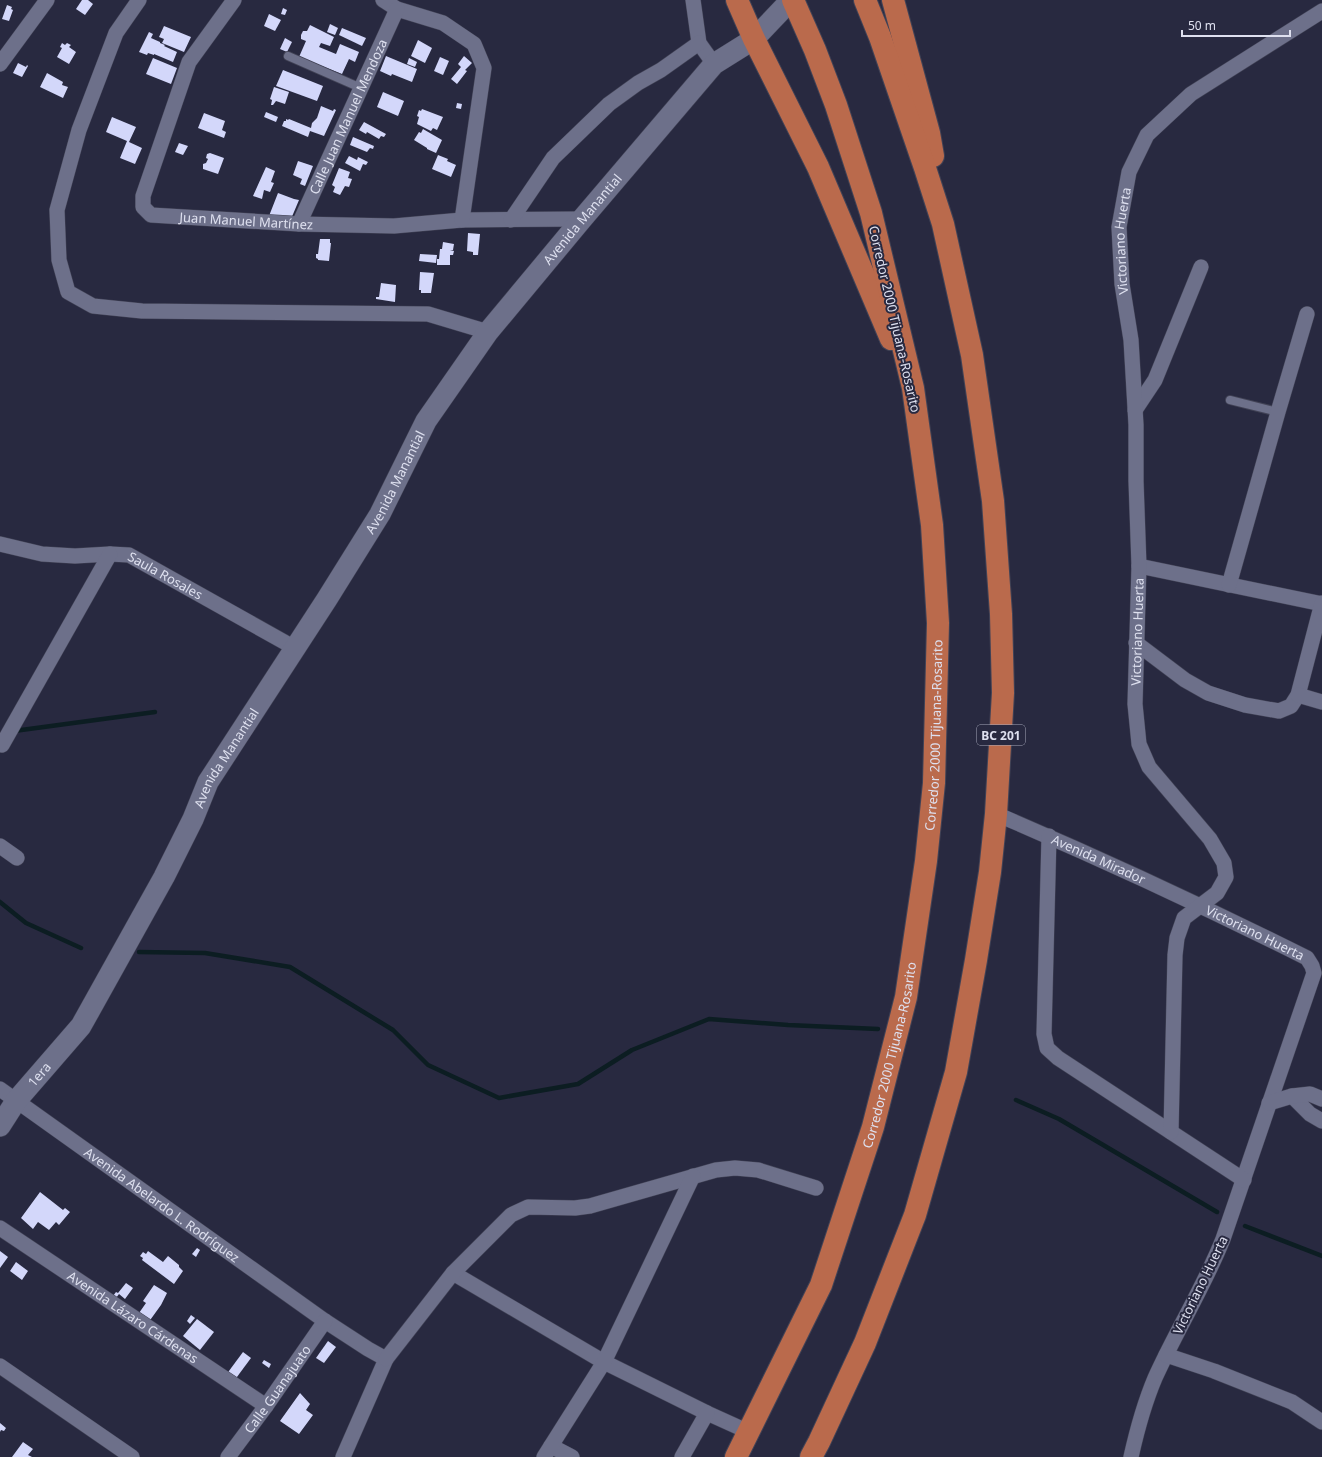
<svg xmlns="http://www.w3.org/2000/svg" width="1322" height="1457" font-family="'Noto Sans',sans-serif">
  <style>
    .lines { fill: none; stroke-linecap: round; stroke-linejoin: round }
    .stream { stroke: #0c1d22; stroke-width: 4.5 }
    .building { fill: #d3d7fa }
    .lane-casing { stroke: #424356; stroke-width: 10 }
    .street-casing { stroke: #424356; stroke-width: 16 }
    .secondary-casing { stroke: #424356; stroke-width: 22 }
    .highway-casing { stroke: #424356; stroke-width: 24 }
    .lane { stroke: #6d708a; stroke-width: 8 }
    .street { stroke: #6d708a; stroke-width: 15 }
    .secondary { stroke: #6d708a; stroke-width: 21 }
    .highway { stroke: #ba6a4c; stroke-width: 22 }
    .labels { text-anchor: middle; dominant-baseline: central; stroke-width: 4; stroke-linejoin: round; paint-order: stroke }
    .shield { fill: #282940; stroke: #a7a9ba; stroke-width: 1 }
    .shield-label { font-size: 12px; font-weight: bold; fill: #dee0ef }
    .street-label { font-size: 13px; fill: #dee0ef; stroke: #282940 }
  </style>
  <rect width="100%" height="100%" fill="#282940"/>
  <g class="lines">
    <g class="stream">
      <path d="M14 731 155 712"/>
      <path d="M0 902 26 923 81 948"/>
      <path d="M139 952 205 953 290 967 393 1030 428 1065 499 1098 578 1084 632 1050 709 1019 788 1025 878 1029"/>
      <path d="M1016 1100 1059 1119 1217 1212"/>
      <path d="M1245 1226 1322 1256"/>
    </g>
  </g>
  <g class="building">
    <path d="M82 0H88L93 4 85 15 76 9Z"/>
    <path d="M7 5 12 7 11 9 13 10 9 21 2 19Z"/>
    <path d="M283 8 287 10 285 15 281 14Z"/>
    <path d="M269 14 281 20 275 31 264 26Z"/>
    <path d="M330 24 338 28 335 35 327 32Z"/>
    <path d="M310 25 334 37 330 46 321 43 319 47 336 54 340 44 359 52 355 62 349 59 342 74 299 57 306 41 301 39V35L303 31H307Z"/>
    <path d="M164 26 191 37 184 52 162 43 164 39 159 37Z"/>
    <path d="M342 28 366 38 362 46 339 35Z"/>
    <path d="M149 32 153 34 151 38 160 42V43L165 45 164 46 177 52 173 62 154 54V55L148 53 147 55 139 52Z"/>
    <path d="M285 38 292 42 287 52 280 49Z"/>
    <path d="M418 40 432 48 425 63 411 56Z"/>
    <path d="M62 43 65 45 67 43 71 45 69 47 76 52 69 64 57 57 62 48 60 47Z"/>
    <path d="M386 56 417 69 412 82 392 74 391 76 380 71Z"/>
    <path d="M464 56 472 63 465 70 467 71 457 84 451 79 461 67 458 64Z"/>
    <path d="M440 57 449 61 443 75 434 71Z"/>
    <path d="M153 58 177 68 171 84 146 74Z"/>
    <path d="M409 58 417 62 415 67 407 64Z"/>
    <path d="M18 63 26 67 27 65 28 66 22 77 13 73Z"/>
    <path d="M283 70 323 86 317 101 276 86Z"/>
    <path d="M47 73 63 82 62 85 68 87 63 98 40 87Z"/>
    <path d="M274 87 289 92 285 104 276 101 273 105H271L272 100 270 99Z"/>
    <path d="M383 92 404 101 398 116 377 107Z"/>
    <path d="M457 103 462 104 461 109 456 108Z"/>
    <path d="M321 106 333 111 334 109 336 110 324 136 310 131 308 137 282 126 284 121H286V119L288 120 289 119 311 128 312 123 317 118Z"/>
    <path d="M422 109 443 117 437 130 433 128 431 131 417 124 419 117 417 116 419 110 421 111Z"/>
    <path d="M266 112 278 117 276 122 264 117Z"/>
    <path d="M204 113 225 121 222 130 226 132 224 138 198 128Z"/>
    <path d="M112 117 136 127 129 142 142 148 135 164 120 158 127 141 106 132Z"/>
    <path d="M364 122 386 134 384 137 381 136 379 139 367 132 366 134 359 130Z"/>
    <path d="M423 129 442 140 436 153 427 149V148L414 140 419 132 421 133Z"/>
    <path d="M353 137 374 146 373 149 370 148 367 152 350 145Z"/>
    <path d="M179 143 188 146 183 155 175 152Z"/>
    <path d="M210 153 224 158 218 174 203 169V164L206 163 208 159 206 158 207 154Z"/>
    <path d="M438 155 448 159 447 161 456 165 451 177 432 169Z"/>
    <path d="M349 156 357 160 358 157 368 162 366 165 363 164 360 171 345 163Z"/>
    <path d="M298 161 313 166 305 186 300 184 302 179 293 175Z"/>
    <path d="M266 167 275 171 271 182 274 183 270 192 264 190 262 199 253 196Z"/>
    <path d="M339 168 350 172 348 178 352 179 349 187 345 186 340 195 333 192 335 187 332 185Z"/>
    <path d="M278 193 294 199 299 200 291 219 269 216Z"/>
    <path d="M468 233 480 234 478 255H473V252L467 251Z"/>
    <path d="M320 239H330V243H331L329 261 318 260V259L316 258V254H318Z"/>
    <path d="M443 242 454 244 453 250H450L454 251 453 255H450V265H437V259H439L440 249H442Z"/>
    <path d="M420 254 437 255 436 263 419 261Z"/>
    <path d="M420 272 434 273 431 293H421V290H419Z"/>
    <path d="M381 283 396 285 395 302 376 299V297H379Z"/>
    <path d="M40 1192 63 1210 65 1208 70 1212 59 1225 56 1222 49 1230 38 1222 33 1229 21 1218Z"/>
    <path d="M197 1248 200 1250 196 1257 192 1254Z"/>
    <path d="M0 1251 8 1257 0 1268Z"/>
    <path d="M148 1251 163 1262 168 1256 179 1265V1267L183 1271 174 1284 142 1260 143 1258 140 1256 143 1252 146 1254Z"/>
    <path d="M16 1262 28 1271 22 1280 10 1271Z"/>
    <path d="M126 1283 133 1288 125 1299 119 1294 116 1298 113 1296 116 1292 118 1293Z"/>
    <path d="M154 1285 167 1293 161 1305 148 1323 139 1313 146 1303 143 1301Z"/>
    <path d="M191 1315 195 1318 190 1324 187 1321Z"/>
    <path d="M197 1319 214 1332 200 1350 183 1336Z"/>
    <path d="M328 1341 336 1347 324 1363 316 1358Z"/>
    <path d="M243 1352 251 1358 231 1385 223 1379Z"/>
    <path d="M264 1360 271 1364 269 1368 262 1363Z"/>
    <path d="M300 1393 310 1404 306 1410 313 1415 299 1434 280 1421Z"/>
    <path d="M0 1423 6 1428 4 1431 1 1430 0 1432Z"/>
    <path d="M23 1442 33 1449 28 1455 32 1457H12Z"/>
  </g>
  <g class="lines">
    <g class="lane-casing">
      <g id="lane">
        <path d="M288 56 361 88"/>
        <path d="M1230 400 1278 412"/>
      </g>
    </g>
    <g class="street-casing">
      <g id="street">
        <path d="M139 0 116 33 79 130 57 210 59 260 68 292 93 306 142 311 428 314 488 332"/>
        <path id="s1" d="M234 0 189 62 143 196V207L151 215 299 224 394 226 462 220 582 219"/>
        <path d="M383 0 397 9 443 23 474 44 484 68 462 220"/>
        <path d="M693 0 699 43 714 64"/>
        <path d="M0 64 47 0"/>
        <path d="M511 220 553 158 609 104 638 83 661 70 699 43"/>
        <path id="s2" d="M299 224 397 9"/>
        <path d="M1135 410 1155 380 1201 267"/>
        <path id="s3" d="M0 544 42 554 75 556 110 554 129 555 295 648"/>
        <path d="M1139 566 1322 604"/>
        <path d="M1229 585 1278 412 1307 314"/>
        <path d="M1136 643 1185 680 1208 693 1245 705 1279 711 1291 706 1298 695 1322 603"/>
        <path d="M1298 695 1322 702"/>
        <path d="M2 745 110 554"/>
        <path id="s4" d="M996 814C1102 859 1205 907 1307 958L1312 966 1314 973 1223 1239C1204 1287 1176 1331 1155 1378 1144 1404 1137 1430 1131 1457"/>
        <path d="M1049 836 1044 1034 1047 1048 1058 1058 1244 1180"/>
        <path d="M0 846 17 858"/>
        <path id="s5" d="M0 1089 325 1321 368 1349 386 1359 343 1457"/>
        <path d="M1292 1096 1310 1114 1322 1121"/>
        <path d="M1269 1103 1292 1096 1310 1094 1322 1099"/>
        <path id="s6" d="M1171 1132 1175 955 1177 938 1184 918 1217 893 1226 877 1224 863 1210 839 1149 767 1139 744 1135 704 1139 566 1136 481V425L1131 340 1122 284 1119 227 1129 172 1147 135 1191 94 1322 11"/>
        <path id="s7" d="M0 1228 266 1406"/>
        <path d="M453 1273 604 1362 707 1413 749 1432"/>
        <path d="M1166 1355 1214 1371 1292 1402 1322 1422"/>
        <path d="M386 1359 453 1273 511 1215 528 1207 575 1208 590 1206 716 1170 735 1168 758 1170 816 1188"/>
        <path d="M0 1366 132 1457"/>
        <path d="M551 1446 572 1457"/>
        <path id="s8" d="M228 1457 266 1406 325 1321"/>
        <path d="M544 1457 604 1362 693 1176"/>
        <path d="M682 1457 707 1413"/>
      </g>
    </g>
    <g class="secondary-casing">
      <g id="secondary">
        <path id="s9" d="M0 1126 16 1101 81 1026 164 877 193 819 208 782 327 599 380 514 426 421 488 332 582 219 714 64 754 39 791 0"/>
      </g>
    </g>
    <g class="highway-casing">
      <g id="highway">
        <path d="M737 0 754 39 818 167 891 339"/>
        <path d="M893 0 929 133 933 156"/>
        <path id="s10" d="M736 1457 821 1285 873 1127 906 997 926 861 934 783 938 623 932 525 913 388 871 213 836 105 815 50 793 0"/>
        <path d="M811 1457 819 1442 865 1343 915 1215 956 1072 976 960 990 872 996 814 1003 693 1001 614 993 501 972 355 943 224 925 168 880 37 865 0"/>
      </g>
    </g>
    <use href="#lane" class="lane"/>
    <use href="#street" class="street"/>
    <use href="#secondary" class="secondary"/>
    <use href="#highway" class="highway"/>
  </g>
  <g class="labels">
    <rect class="shield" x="977" y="725" width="48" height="20" rx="3"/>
    <g class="shield-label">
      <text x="1001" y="735">BC 201</text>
    </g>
    <g class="street-label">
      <text stroke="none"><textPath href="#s2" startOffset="118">Calle Juan Manuel Mendoza</textPath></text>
      <text stroke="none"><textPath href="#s1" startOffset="336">Juan Manuel Martínez</textPath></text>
      <text stroke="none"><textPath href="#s9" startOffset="1082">Avenida Manantial</textPath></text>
      <text stroke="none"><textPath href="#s6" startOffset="941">Victoriano Huerta</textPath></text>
      <text transform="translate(895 319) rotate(77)">Corredor 2000 Tijuana-Rosarito</text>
      <text stroke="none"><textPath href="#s9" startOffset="758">Avenida Manantial</textPath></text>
      <text stroke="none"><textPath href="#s3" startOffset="172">Saula Rosales</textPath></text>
      <text stroke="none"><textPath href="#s6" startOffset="549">Victoriano Huerta</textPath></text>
      <text stroke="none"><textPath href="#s10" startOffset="756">Corredor 2000 Tijuana-Rosarito</textPath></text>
      <text stroke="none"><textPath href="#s9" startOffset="434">Avenida Manantial</textPath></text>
      <text stroke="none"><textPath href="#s4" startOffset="112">Avenida Mirador</textPath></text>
      <text stroke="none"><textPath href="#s4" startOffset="285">Victoriano Huerta</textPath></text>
      <text stroke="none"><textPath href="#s10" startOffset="432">Corredor 2000 Tijuana-Rosarito</textPath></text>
      <text stroke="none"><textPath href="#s9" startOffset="65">1era</textPath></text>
      <text stroke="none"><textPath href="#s5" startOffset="199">Avenida Abelardo L. Rodríguez</textPath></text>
      <text transform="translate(1200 1285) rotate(-64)">Victoriano Huerta</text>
      <text stroke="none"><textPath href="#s7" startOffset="160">Avenida Lázaro Cárdenas</textPath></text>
      <text stroke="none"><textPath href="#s8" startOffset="84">Calle Guanajuato</textPath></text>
    </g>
  </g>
  <path d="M1182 30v6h108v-6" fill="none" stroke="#dee0ef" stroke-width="2"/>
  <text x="1188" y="30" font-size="12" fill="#dee0ef" stroke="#282940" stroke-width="3" paint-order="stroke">50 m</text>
</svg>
